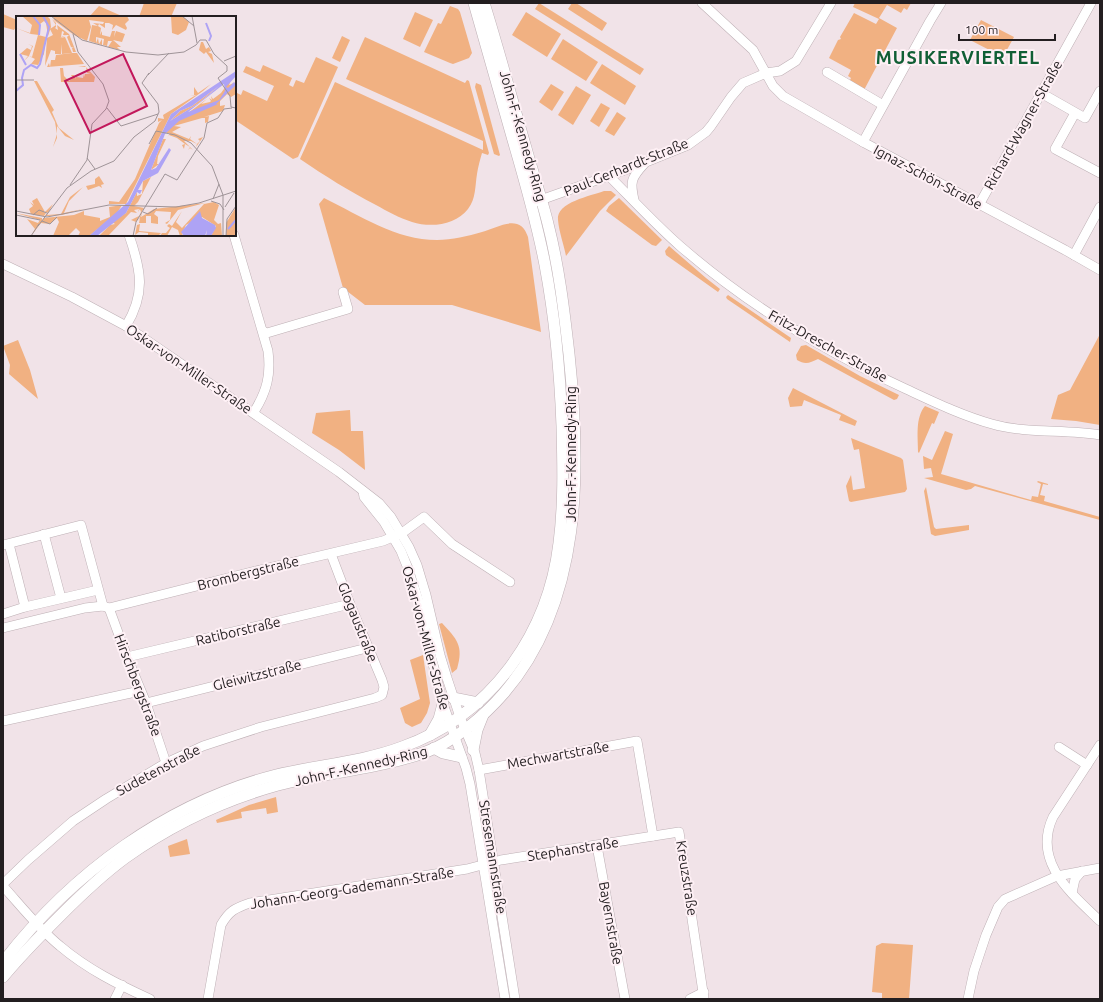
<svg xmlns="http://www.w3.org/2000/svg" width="1103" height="1002" font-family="Ubuntu,sans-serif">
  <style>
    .green { fill: #f1b182 }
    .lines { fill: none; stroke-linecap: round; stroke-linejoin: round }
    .minor-casing { stroke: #beb0b5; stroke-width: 10 }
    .major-casing { stroke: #beb0b5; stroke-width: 12 }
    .minor { stroke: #fff; stroke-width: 9 }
    .major { stroke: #fff; stroke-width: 11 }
    .labels { text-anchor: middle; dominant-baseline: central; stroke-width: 4; stroke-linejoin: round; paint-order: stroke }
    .street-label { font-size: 14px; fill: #231e20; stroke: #fef0f5 }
    .district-label { font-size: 18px; font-weight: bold; letter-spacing: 1px; fill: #115f35; stroke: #fef0f5 }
    .inset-river { fill: none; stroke: #aea3f5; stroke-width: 2 }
    .inset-road { fill: none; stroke: #9f9498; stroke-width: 1 }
    .view { fill: #c2185b; fill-opacity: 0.15; stroke: #c2185b; stroke-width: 2 }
    .inset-edge { fill: none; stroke: #231e20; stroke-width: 2 }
  </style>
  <rect width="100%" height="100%" fill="#f1e3e8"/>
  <g class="green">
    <path d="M144 3H177L171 17H139Z"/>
    <path d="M539 3 644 69 640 75 535 9Z"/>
    <path d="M572 3H576L607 23 602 31 568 9Z"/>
    <path d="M855 3H911L907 10 904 8 901 13 887 5 879 18 897 28 864 90 849 82 851 78 848 76 851 70 829 58 838 40 841 39 840 37 854 13 876 24 879 19 853 7Z"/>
    <path d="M99 6 124 17H89Z"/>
    <path d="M450 6 458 9 460 12 472 53 469 58 453 64 450 63 424 52 438 23 441 24Z"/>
    <path d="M415 12 433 20 420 47 403 39Z"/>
    <path d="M526 12 561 34 547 57 512 35Z"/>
    <path d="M3 14 17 20V25L14 30 3 27Z"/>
    <path d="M981 20 1014 37 1003 57 970 40Z"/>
    <path d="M342 36 350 40 340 62 332 58Z"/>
    <path d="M365 37 465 83 467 80 469 81 489 153 488 155 482 153C480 160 478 167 477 174 475 186 476 199 468 209 456 225 431 228 412 222 399 218 387 211 376 205 349 191 325 176 300 159L335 82 483 150V141L346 79Z"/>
    <path d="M563 39 598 62 586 81 551 59Z"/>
    <path d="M316 57 338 67 298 157 293 159 235 120V92L241 95 243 90 267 101 274 86 243 72 246 66 260 72 263 65 292 78 289 85 293 87 296 80 304 83Z"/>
    <path d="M602 64 636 86 625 105 590 83Z"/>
    <path d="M476 83 481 85 500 155 499 156 494 154 475 87Z"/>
    <path d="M551 84 564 92 552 111 539 102Z"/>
    <path d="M576 86 591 95 573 125 558 115Z"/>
    <path d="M601 103 610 108 599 127 590 121Z"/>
    <path d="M617 112 626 118 614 136 605 131Z"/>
    <path d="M604 191H611L616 195 600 211 566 256C564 245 559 232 558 220 556 202 591 196 604 191Z"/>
    <path d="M324 198C361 216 396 240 437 240 452 240 468 236 482 232 493 229 506 221 517 224 524 226 526 232 528 237L541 332 452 305H365L343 288 319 204Z"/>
    <path d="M619 198 662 240 656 246 652 245 606 211 609 206Z"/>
    <path d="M669 246 706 278 720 289 718 292 666 255 665 251Z"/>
    <path d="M728 295 791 338 790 342 727 299 726 297Z"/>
    <path d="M1100 334V425L1076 421 1051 419 1058 395 1070 390Z"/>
    <path d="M18 340 30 370 38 399 9 374 10 365 3 346Z"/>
    <path d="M806 345 860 376 899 395 897 399 894 400 818 359C810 363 805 365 797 360L796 355 801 346Z"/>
    <path d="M793 388 857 421 855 426 839 420 841 415 804 400 802 406 790 407 788 398Z"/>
    <path d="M925 406 939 412 934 424 932 423 919 453 918 452C918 437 915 418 925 406Z"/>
    <path d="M350 410 351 431H363L365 470 339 450 312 433 316 413Z"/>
    <path d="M945 431 953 434 941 474 1031 500 1032 496 1038 497 1041 484 1037 482 1038 481 1048 484V485L1043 484 1040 495 1045 496 1044 501 1100 517V520L975 486 971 489 966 490 924 478 933 477 931 468 924 469 923 456 932 460Z"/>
    <path d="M851 438 901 458 903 460 907 489 905 492 851 502 849 501 846 486 851 475 853 490 865 488 859 449 854 450Z"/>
    <path d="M926 487 934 527 936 529 969 525V530L935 536 931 534 924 491Z"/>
    <path d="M442 623C457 639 464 646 457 669L452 673 439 624Z"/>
    <path d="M423 655 430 703 427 713 421 723 412 727 405 723 400 708 420 699 410 660Z"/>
    <path d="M276 797 278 812 267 814 266 808 241 812 242 818 217 823 216 820 249 805Z"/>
    <path d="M187 839 190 854 170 857 168 846Z"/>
    <path d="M882 943 913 945 909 999H882V993L872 992 876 946Z"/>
  </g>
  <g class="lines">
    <g class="minor-casing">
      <g id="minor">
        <path d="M702 3 753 50 773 86 783 96 863 142 1065 250 1100 270"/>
        <path d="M827 72 883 105"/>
        <path d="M1041 93 1085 118 1100 91"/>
        <path d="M1075 113 1055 149 1100 173"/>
        <path d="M863 142 930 21 941 3"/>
        <path d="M609 176C632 199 655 224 680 246 748 305 824 351 906 389 934 402 963 416 992 424 1027 434 1064 429 1100 435"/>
        <path d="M634 200C630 182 631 178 644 164"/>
        <path d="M535 202 636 166 688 145 706 132 711 126 731 97 743 83 766 73 780 71 796 61 831 3"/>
        <path d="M979 205 1091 3"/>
        <path d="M234 235 268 351C271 375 267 391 254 412"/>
        <path d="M1074 255 1100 207"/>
        <path d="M3 264 72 297 126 326 339 472 379 503 391 517 409 547 417 565 426 595 440 655 447 678 460 717 475 753 479 770 515 999"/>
        <path d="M126 326C146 293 141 270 129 235"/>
        <path d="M263 331 267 333 348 309 343 292"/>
        <path d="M363 491 364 497 384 522 401 551 407 566 421 608 429 648 443 704 466 768 470 784 505 999"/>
        <path d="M44 534 61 598"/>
        <path d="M9 544 25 607"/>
        <path d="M3 545 81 525 103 606"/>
        <path d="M109 608 127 657 146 703 166 763"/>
        <path d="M3 614 25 607 98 590"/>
        <path d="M3 628 85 608 103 606 109 608 264 569 383 541 402 533 424 517 452 544 510 582"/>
        <path d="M127 657 350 604"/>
        <path d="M146 703 367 648"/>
        <path d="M3 721 140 691"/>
        <path d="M1100 745 1053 817C1032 862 1071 893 1100 921"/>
        <path d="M1059 747 1087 765"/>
        <path d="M479 770 637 741 653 836"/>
        <path d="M597 846 625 999"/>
        <path d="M3 884 28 860 73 821 106 799 166 763 203 746 261 727 375 698 382 695 384 687 382 680 350 604 331 554"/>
        <path d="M3 886C21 906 39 929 60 946 87 969 119 985 150 999"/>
        <path d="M1072 893 1075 879 1082 871"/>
        <path d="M115 999 122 985"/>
        <path d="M208 999 221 925C229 911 235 908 250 903L467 869 501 860 679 832 704 999"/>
        <path d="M690 999 704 992"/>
        <path d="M968 999 974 971 986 935 998 907 1005 899 1057 876 1100 868"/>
      </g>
    </g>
    <g class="major-casing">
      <g id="major">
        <path d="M453 698 478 703"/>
        <path d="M430 735 439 719 443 704"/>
        <path d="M434 748 443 753 461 757"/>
        <path d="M473 750 477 730 483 715"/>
        <path d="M3 962C72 873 167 803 276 775 318 765 362 762 402 747 491 715 548 635 559 543 564 504 563 465 562 426 560 373 555 318 545 265 537 223 525 181 513 140 500 94 487 49 474 3"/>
        <path d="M3 977C21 955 41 935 61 915 81 895 102 875 125 858 171 825 224 800 278 785 327 772 379 769 426 752 455 741 484 716 504 693 583 601 581 468 569 354 564 310 559 267 548 224 542 199 533 174 526 148 512 100 499 51 484 3"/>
      </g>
    </g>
    <use href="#minor" class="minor"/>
    <use href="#major" class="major"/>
  </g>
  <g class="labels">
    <g class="street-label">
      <text transform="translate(1023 125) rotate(-61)">Richard-Wagner-Straße</text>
      <text transform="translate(523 136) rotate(74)">John-F.-Kennedy-Ring</text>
      <text transform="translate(626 167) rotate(-22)">Paul-Gerhardt-Straße</text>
      <text transform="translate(928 177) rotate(28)">Ignaz-Schön-Straße</text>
      <text transform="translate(828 346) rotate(29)">Fritz-Drescher-Straße</text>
      <text transform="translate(189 369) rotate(34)">Oskar-von-Miller-Straße</text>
      <text transform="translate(571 454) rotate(-90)">John-F.-Kennedy-Ring</text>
      <text transform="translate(248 573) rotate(-14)">Brombergstraße</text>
      <text transform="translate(358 622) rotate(68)">Glogaustraße</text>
      <text transform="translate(238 631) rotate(-13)">Ratiborstraße</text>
      <text transform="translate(426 638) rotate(75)">Oskar-von-Miller-Straße</text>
      <text transform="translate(257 675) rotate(-14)">Gleiwitzstraße</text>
      <text transform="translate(138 685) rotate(69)">Hirschbergstraße</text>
      <text transform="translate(558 755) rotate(-10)">Mechwartstraße</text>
      <text transform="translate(361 766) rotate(-13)">John-F.-Kennedy-Ring</text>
      <text transform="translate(158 770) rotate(-28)">Sudetenstraße</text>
      <text transform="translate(573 849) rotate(-9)">Stephanstraße</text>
      <text transform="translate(493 857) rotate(81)">Stresemannstraße</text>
      <text transform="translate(687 878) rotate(81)">Kreuzstraße</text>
      <text transform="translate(352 888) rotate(-9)">Johann-Georg-Gademann-Straße</text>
      <text transform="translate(611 923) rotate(80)">Bayernstraße</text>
    </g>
    <g class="district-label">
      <text x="958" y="57">MUSIKERVIERTEL</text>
    </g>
  </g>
  <g transform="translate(16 16)">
    <rect width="220" height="220" fill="#f1e3e8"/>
    <path d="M6 0H17L24 9 23 19 15 18 12 28 17 30 13 40 16 41 22 19 30 21 28 38 22 49 15 48 19 43 13 40 8 45 12 40 4 38 11 32 15 34 16 30 12 28 15 18 0 12 14 17 16 9ZM18 0H31L34 3 35 11 32 20 30 7 28 5 24 8ZM35 0 38 3 37 0H111L113 4 109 8 111 12 110 14 100 9 96 14 97 9 93 7H89V12L83 8 82 10 85 12 84 19 86 15V19L94 21 96 15H99L98 21 100 15 109 18 106 26 97 24 105 31H101L104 34 92 31 96 25H92L91 30 87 29 88 23 80 21V27L82 22 83 28 86 23V29L73 25 76 9 82 10 77 7 87 8 88 6 73 4 75 11 71 25 58 19 39 5ZM155 0H166L173 6 170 14 162 19 156 17ZM36 3 40 7V11L39 12 42 14 41 9 53 18 60 36H57L56 32H58L55 31 58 30 55 31 51 21 53 19H47L48 16 46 15 45 21 51 19 44 22 49 21 56 37 46 38 45 28V38H39V35L35 34 29 50 31 22 37 19 34 13 40 9ZM185 26H187L190 33 193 31 195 35 192 36 196 38 198 47 190 36 188 38 183 34ZM56 37H61L68 48 31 51 33 47 34 51 35 44H39L40 39ZM69 50 79 61 78 66H45L44 52H47L48 60 53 65 57 62 55 59H58L60 63V61L67 62 68 58 69 61V58H75L71 57 70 51H62ZM216 62 213 69 220 66V78L215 81 211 78 204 85V90L209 89 207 95 188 101 193 100 192 106 189 107V102H186L158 110 165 111 156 116 173 123 175 120 174 123 181 128 184 125 182 123 187 121 185 124 180 131 181 128 175 125H168L177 134 174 132 172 134 174 131 169 128 168 133 166 129 169 128 161 122 153 119 151 122 154 117H150L155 110 188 85 191 83 185 88 194 86 195 85 193 82 196 84 195 80 197 83 205 77ZM18 65H21L38 94 36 96 42 110 32 92 43 112 58 124 49 120 41 110V122L37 131 41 118 39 106ZM195 68 187 75 155 98 110 188H93V185L103 186 119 163 143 107 146 104 142 106V102L148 103 147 99 180 79 174 80 178 79V71L182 77ZM203 70 183 87 154 105 164 95 176 90ZM147 123H150L142 140 141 148H143L135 154ZM83 160 88 168 85 169 86 172 83 170 72 174 70 170 79 168V163ZM135 161 122 186 118 190 128 192 120 206 115 204 123 200 125 196 124 193 122 196 123 193 118 194 121 197 115 196 92 220H83L94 209 99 208 96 206 110 197 121 176V180L126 178 127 165ZM67 171 53 185 48 197 67 193 46 199 32 200H29L32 197 30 196 27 195 30 197 28 200 19 199 0 194 15 198 13 193 17 190 14 186 18 189 16 185 21 182 29 196 37 188 31 199 45 198 54 181ZM198 186 203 189 198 204 202 208 205 207 206 220H195L200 210 186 201 170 209 166 218 168 220H164L162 214 156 211 151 220H144L146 217H150L154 212 151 210 153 208 156 210 166 195 160 206 166 212 188 188ZM189 187 162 194 151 208 149 207 154 204 155 196 140 195 138 198 142 201V208L135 207V200H130V207H123L124 202 122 205 126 197 125 201 138 193ZM106 189 101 197 73 220H62L64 216 60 212 52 220H37L43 206 41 202 34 208 25 207 15 220 19 213 11 203 22 207 24 204 0 197 26 202V205L28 202 58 199 68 195V199L84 202V205L94 201 93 191ZM220 191V220H210V207ZM124 208 123 215 145 217 143 219 132 220V217L123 216 119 219 121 209Z" fill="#f1b182"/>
    <path d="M220 55V60L210 71 212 72 218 66 220 69 200 88H202L163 105 149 118 135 154 140 152 153 132 155 134 142 157 127 165 122 174H126L124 178 121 176 110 197 81 220H73L112 186 155 98ZM208 68 209 75 203 84 172 96ZM203 70 183 87 154 105 164 95 176 90ZM184 195 186 202 199 209 200 212 195 220H190L191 214 189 220H168L165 216Z" fill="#aea3f5" fill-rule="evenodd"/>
    <path class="inset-river" d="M17 0 24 9 23 19M190 7 195 20 193 25M4 38 10 49M0 75 7 69 6 62 8 54 15 49 21 52 24 48 33 11 27 0M212 213 220 204"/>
    <path class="inset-road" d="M35 0 66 24 110 36 142 39 168 36 180 29 184 24H190L198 38 211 50V55L202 62 214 80 215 91 220 92M166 0 178 10M176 0 181 27M208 45 220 40M132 59 153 37M0 64H18M91 92 105 110 142 98M140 115 159 119 175 127 196 150 207 179V220M133 128 140 115M71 142 79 153M161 164 188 122 191 107 202 102 208 93 216 92M54 169 71 144 76 108 90 93 93 85 87 68 62 36 57 18M197 183 203 168M195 185 204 188 208 194M209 191 218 177M0 195 31 201 93 189 160 191 183 187 220 175M127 196 132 198 141 192M0 199 24 204M17 199 23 194 31 197M26 205 34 208 41 201M22 210 51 172 75 155 98 145 118 121 139 105 143 96 142 88 126 67 133 57M15 220 23 208M117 220 120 206 149 158 161 164M210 220 211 203 220 190"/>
    <path class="view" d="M107 38 131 90 74 117 49 65Z"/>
    <rect width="220" height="220" class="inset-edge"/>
  </g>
  <rect width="1103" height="1002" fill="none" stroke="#231e20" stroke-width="8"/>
  <path d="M959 34v6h96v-6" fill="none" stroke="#231e20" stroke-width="2"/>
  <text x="965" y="34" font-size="12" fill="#231e20" stroke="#fef0f5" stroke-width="3" paint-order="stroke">100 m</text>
</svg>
